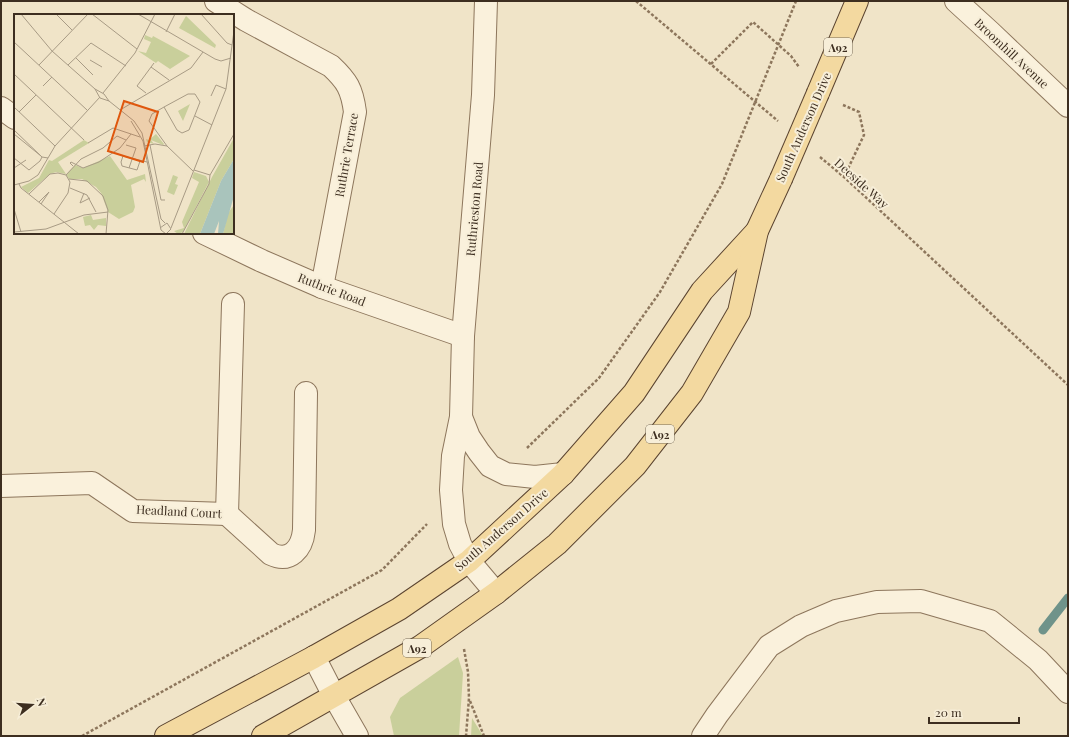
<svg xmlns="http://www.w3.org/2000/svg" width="1069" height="737" font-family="'Playfair Display',serif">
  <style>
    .green { fill: #c9cf9b }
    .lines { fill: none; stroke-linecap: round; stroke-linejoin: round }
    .stream { stroke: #6f938a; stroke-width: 9 }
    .minor-casing { stroke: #8d765c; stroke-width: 24 }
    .major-casing { stroke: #5b4430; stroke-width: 24 }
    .path { stroke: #8d765c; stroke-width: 2.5; stroke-dasharray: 3 2; stroke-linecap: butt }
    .minor { stroke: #faf1dc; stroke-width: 22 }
    .major { stroke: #f3d9a0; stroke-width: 22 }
    .major-bridge-casing { stroke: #5b4430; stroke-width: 24; stroke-linecap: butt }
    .major-bridge { stroke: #f3d9a0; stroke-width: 22 }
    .labels { text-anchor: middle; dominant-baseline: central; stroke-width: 4; stroke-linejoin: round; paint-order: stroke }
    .shield { fill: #f7eed8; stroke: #756857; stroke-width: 1 }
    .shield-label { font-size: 11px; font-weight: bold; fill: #3d2e20 }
    .street-label { font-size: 12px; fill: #3d2e20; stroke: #f7eed8 }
    .inset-road { fill: none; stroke: #a89b85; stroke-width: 1 }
    .view { fill: #df570d; fill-opacity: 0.15; stroke: #df570d; stroke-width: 2 }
    .inset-edge { fill: none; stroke: #3d2e20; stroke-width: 2 }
  </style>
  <rect width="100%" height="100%" fill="#f0e4c8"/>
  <g class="green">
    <path d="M458 657 463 673 459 736H394L390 717 400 698Z"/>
    <path d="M472 718 483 736H471Z"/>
  </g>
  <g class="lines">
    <path class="stream" d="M1043 630 1068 598"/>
    <g class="minor-casing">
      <g id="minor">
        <path d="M216 1 246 20 331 66C347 81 352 89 355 112L322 287"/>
        <path d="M486 1 483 95 463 336 461 417 453 456 451 490 454 524 460 544 469 561 496 593"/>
        <path d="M956 1 990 32 1068 106"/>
        <path d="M1 108 15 118"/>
        <path d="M204 233 262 261 322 287 463 336"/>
        <path d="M461 417 469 437 479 452 490 466 506 474 535 477 563 474"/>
        <path d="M1 486 92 483 133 511 227 514"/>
        <path d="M227 514 271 554C290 563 302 549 304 530L306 393"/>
        <path d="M227 514 233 304"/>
        <path d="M314 657 334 696 357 736"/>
        <path d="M703 736 717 715 769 646 801 626 836 611 877 602 921 601 990 621 1038 660 1068 692"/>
      </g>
    </g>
    <g class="major-casing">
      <g id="major">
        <path d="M818 93 857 1"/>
        <path d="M166 736 314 657 399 609 469 561 563 474 634 393 702 291 757 231"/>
        <path d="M263 736 420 647 496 593 557 544 635 466 692 393 739 312 757 231 781 179"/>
      </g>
    </g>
    <g class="path">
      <path d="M636 1 778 121"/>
      <path d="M711 64 753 22 791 56 799 67"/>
      <path d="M843 105 859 112 864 135 844 177"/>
      <path d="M820 157 844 177 1068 385"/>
      <path d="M527 448 599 378 660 292 722 184 796 1"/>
      <path d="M464 649 468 672 469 698 466 736"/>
      <path d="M470 701 484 736"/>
      <path d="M82 736 382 570 427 524"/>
    </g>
    <use href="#minor" class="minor"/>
    <use href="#major" class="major"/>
    <g class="major-bridge-casing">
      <path id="major-bridge" d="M781 179 818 93"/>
    </g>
    <use href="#major-bridge" class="major-bridge"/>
  </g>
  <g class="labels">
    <g class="shield">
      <rect x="824" y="38" width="28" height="18" rx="3"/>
      <rect x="646" y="425" width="28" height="18" rx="3"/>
      <rect x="403" y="639" width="28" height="18" rx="3"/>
    </g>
    <g class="shield-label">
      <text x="838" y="47">A92</text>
      <text x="660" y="434">A92</text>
      <text x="417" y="648">A92</text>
    </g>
    <g class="street-label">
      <text transform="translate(1012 53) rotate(43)">Broomhill Avenue</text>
      <text transform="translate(803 127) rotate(-66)">South Anderson Drive</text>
      <text transform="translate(346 155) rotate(-80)">Ruthrie Terrace</text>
      <text transform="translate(862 183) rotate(42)">Deeside Way</text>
      <text transform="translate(474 209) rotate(-85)">Ruthrieston Road</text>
      <text transform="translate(332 289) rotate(21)">Ruthrie Road</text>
      <text transform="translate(179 511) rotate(3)">Headland Court</text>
      <text transform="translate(501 529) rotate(-41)">South Anderson Drive</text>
    </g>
  </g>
  <g transform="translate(14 14)">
    <rect width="220" height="220" fill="#f0e4c8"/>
    <path d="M172 2 202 31 201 34 165 14ZM131 21 138 24 139 22 176 42 156 55 144 47 142 49 124 37 132 39 137 28 130 25ZM176 90 169 107 164 97ZM142 120 150 130 149 131 137 126 140 130 133 128 132 125 135 126ZM220 124V145L207 167 186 220H170L198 163ZM70 126 75 129 44 148 52 160 42 158 36 160 14 179 7 173 25 164 35 146 38 147ZM96 142 113 166 131 160 132 168 130 165 117 171 121 193 119 198 105 205 94 198 87 179 82 173 68 165H55L52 161 61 151 69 154ZM180 158 192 162 195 168 169 218 164 220 160 217 170 214 168 208 185 168 178 164ZM159 161 164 163 161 170 164 171 160 181 153 178ZM220 191V220H209L214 199ZM77 201 79 206 92 204V212L84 211 80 216 76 211 71 212 69 203Z" fill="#c9cf9b"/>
    <path d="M220 145V182L209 220H204L205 207 200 220H186L207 167Z" fill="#a9c4bc"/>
    <path class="inset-road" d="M7 0 38 37 81 75 86 84 95 87M42 0 58 16M78 0 123 35M124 0 201 45 207 47 217 44M187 0 213 29 218 31M152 18 161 0M0 28 73 96M62 44 79 61M76 46 88 53M25 51 74 0M54 51 77 29 112 52M137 53 155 66M0 60 70 126M29 72 38 63M81 75 90 80 95 87 120 107 128 119 147 205 151 209M89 79 121 39 141 0M132 79 123 72 140 49M174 80H181L186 88 175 116 168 119 163 116 150 93ZM197 82 202 71 212 75M0 93 41 132M150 93 138 100 135 107 153 132M106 96 177 54 189 38M5 98 22 81M181 102 198 111M117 107 129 127 147 216 152 220 157 215 153 209 146 214M0 116 28 143M0 120 27 142M74 129 99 114 126 123M112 131 122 134 115 154M136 131 147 186H151M130 132 141 130 153 132 179 157M0 144 15 156 26 147 28 143 34 144M126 147 123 156 108 152 107 148 109 142 133 148M59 152 56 149 57 148 69 154 85 148 106 134 117 120M0 154 12 146M180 156 196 161M52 161 67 145 89 134 103 122 112 126M55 165 73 167 89 182 94 196 92 220M5 170 7 174 65 220M0 171 15 167 24 161 41 132 86 83M56 174 73 181 82 198M70 179 66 189 76 184M15 180 36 160 44 159 52 161 56 168 54 179 40 200M25 188 35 178 27 190M0 195 7 218M157 214 212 75 220 17M0 218 32 215 70 201 94 198M168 220 195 170 196 161 220 120"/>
    <path class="view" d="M110 87 144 98 129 148 94 137Z"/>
    <rect width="220" height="220" class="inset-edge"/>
  </g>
  <rect width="1069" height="737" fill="none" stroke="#3d2e20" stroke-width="4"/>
  <g transform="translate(32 705) rotate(73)" stroke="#f7eed8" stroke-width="3" paint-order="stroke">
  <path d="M0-3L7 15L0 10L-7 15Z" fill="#3d2e20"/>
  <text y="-6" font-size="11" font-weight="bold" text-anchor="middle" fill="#3d2e20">N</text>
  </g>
  <path d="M929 717v6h90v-6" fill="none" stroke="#3d2e20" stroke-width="2"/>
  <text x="935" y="717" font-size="12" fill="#3d2e20" stroke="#f7eed8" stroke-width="3" paint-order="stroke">20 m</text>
</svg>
